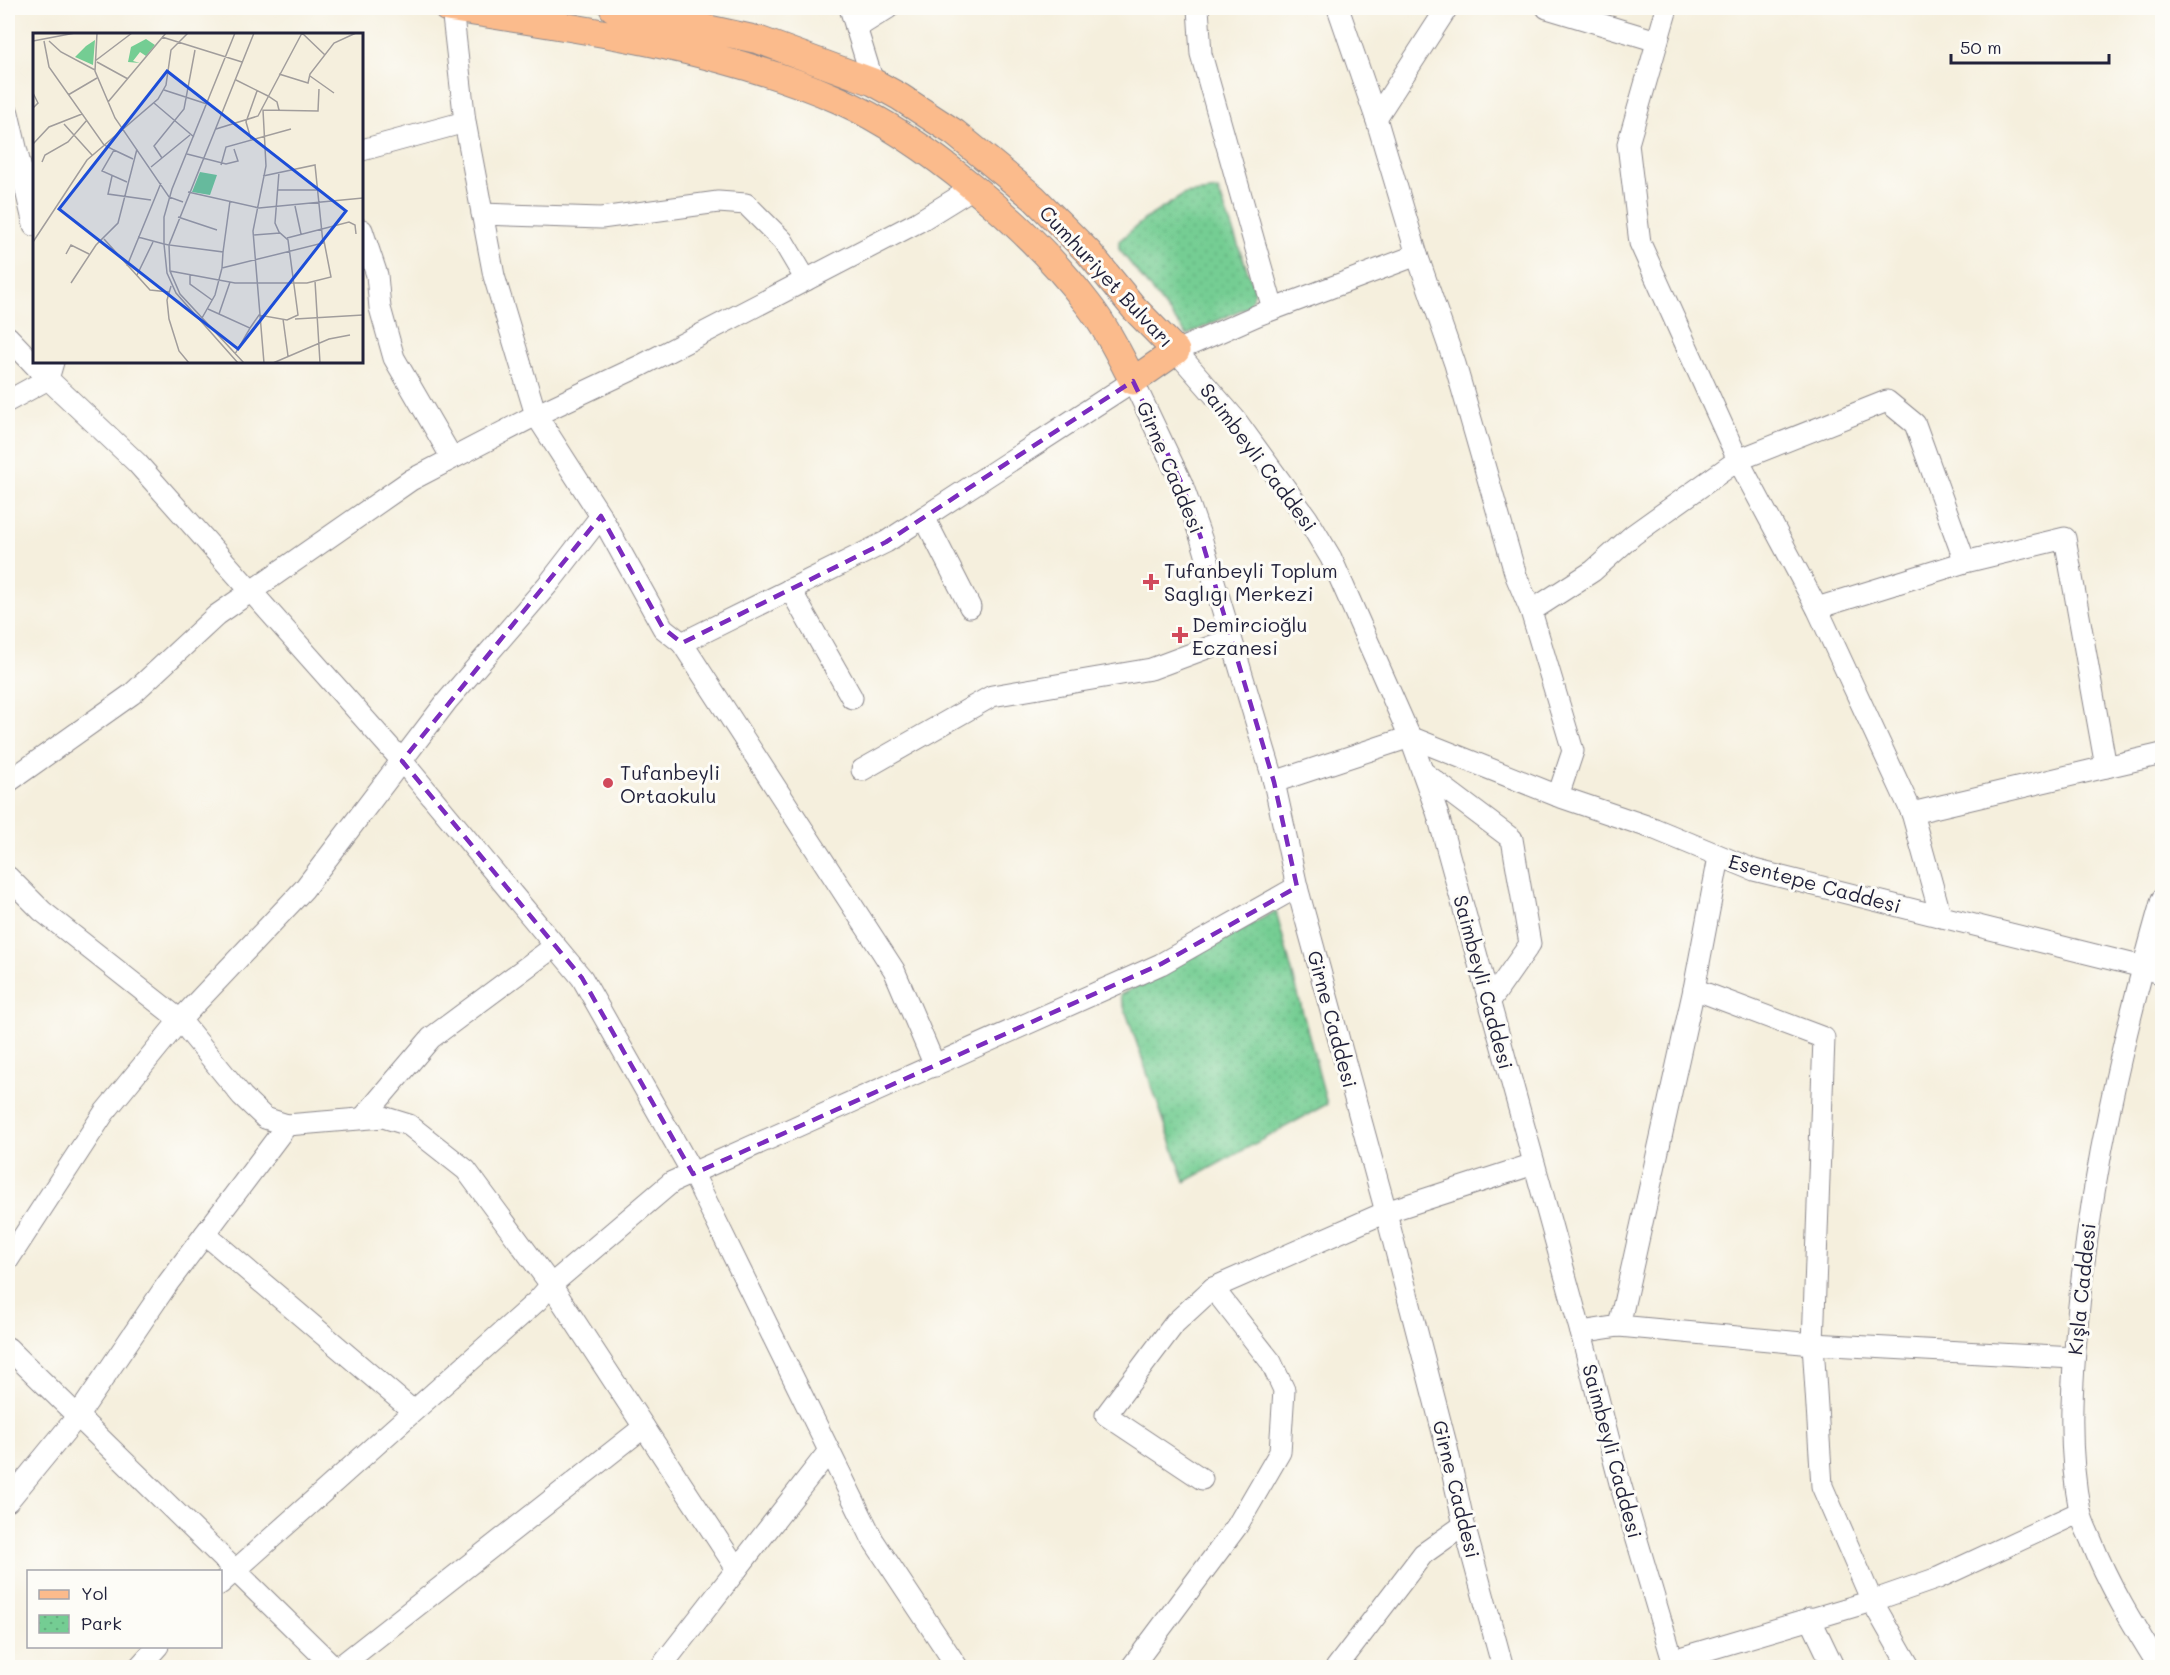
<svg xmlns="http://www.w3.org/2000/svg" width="2170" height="1675" font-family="Mali,sans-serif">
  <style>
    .park { fill: url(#park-dots); stroke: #4b7867; stroke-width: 1.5 }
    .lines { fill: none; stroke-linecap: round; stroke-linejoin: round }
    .minor-casing { stroke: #8c888c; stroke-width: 23 }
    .major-casing { stroke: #8c888c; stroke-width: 29 }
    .minor { stroke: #fff; stroke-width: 21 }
    .major { stroke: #fbbb8c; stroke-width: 27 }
    .marked { fill: none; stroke: #7b2cbf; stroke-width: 4.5; stroke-dasharray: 12 8; stroke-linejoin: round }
    .poi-dot { fill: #d1495b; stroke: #fdfcf7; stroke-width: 2 }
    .labels { text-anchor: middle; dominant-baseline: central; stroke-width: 6; stroke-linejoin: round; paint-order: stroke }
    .street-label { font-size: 20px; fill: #22223b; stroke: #fdfcf7 }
    .poi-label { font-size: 20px; fill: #22223b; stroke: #fdfcf7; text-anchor: start }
    .inset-road { fill: none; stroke: #a19d9c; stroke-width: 1.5 }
    .view { fill: #1d4ed8; fill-opacity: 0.15; stroke: #1d4ed8; stroke-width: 3 }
    .inset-edge { fill: none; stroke: #22223b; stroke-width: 3 }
  </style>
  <defs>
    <pattern id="park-dots" width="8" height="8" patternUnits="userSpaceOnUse" patternTransform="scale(1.5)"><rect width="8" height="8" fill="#74cd93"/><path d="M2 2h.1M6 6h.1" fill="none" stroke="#64b080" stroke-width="1.8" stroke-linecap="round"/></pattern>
  </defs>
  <rect width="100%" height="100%" fill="#fdfcf7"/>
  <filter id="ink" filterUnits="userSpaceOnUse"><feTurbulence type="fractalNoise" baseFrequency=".0167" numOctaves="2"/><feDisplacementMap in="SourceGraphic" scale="12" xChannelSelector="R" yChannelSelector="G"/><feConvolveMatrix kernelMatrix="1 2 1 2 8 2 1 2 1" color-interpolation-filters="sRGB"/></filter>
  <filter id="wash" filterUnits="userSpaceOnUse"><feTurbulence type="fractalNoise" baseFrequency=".008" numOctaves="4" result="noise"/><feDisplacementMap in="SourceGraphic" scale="24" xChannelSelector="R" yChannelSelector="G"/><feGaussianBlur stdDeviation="1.35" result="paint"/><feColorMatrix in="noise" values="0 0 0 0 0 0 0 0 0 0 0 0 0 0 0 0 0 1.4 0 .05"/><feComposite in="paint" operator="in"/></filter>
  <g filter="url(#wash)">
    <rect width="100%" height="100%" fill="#f5efdd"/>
    <g class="park">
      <path d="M1218 190 1255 291 1249 306 1187 335 1119 249V241L1145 219 1185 194Z"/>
      <path d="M1276 911 1327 1104 1185 1182 1120 995Z"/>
    </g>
  </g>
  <g filter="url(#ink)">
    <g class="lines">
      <g class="minor-casing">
        <g id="minor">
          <path d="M452 8 465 122 494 276 536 415 601 516"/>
          <path d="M850 8 873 82"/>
          <path d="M1198 8 1201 54 1273 309"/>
          <path d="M1338 8 1376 118 1417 255 1455 364 1516 576 1531 611 1573 751 1558 796"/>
          <path d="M1547 8 1657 41"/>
          <path d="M1667 8 1628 144 1640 243 1738 460 1817 608 1912 813 1941 917"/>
          <path d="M856 28 888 8"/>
          <path d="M8 113 34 225"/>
          <path d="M1376 118 1447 8"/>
          <path d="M362 150 465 122"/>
          <path d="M482 214 601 218 718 202 746 204 783 241 806 280"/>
          <path d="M362 230 377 275 380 308 394 358 452 458"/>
          <path d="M1417 255 1258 315 1176 351 1235 419 1307 518 1331 558 1410 737 1437 812 1583 1340 1620 1483 1675 1668"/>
          <path d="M8 337 48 379 137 463 402 761 582 978 693 1174 873 1540 958 1668"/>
          <path d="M8 401 48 379 53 362"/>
          <path d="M924 517 970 607"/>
          <path d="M790 589 852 698"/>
          <path d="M1817 608 1965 562 2065 538 2106 767 2162 754"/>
          <path d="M1531 611 1593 571 1633 535 1738 460 1887 401 1915 424 1965 562"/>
          <path d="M682 643 894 970 935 1066"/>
          <path d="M862 770 992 696 1151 669 1231 639"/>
          <path d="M1423 772 1512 839 1530 944 1490 1001"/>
          <path d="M8 782 132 694 217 615 411 480 536 415 642 365 918 222 973 188"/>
          <path d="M1274 782 1410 737 1558 796 1655 829 1754 870 2143 967 2162 974"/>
          <path d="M1912 813 2106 767"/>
          <path d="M8 877 42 911 180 1020 242 1096 265 1118 287 1125 383 1117 409 1125 466 1170 551 1285 737 1569"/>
          <path d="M1694 989 1824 1038 1813 1344 1822 1486 1872 1601 1910 1668"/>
          <path d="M363 1118 431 1038 555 946"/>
          <path d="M205 1234 413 1411"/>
          <path d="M8 1260 104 1113 180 1020 304 889 447 701 550 582 601 516 663 628 682 643 886 542 1133 381 1182 484 1202 541 1274 782 1297 887 1383 1201 1447 1448 1464 1525 1503 1668"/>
          <path d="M1619 1326 1694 989 1719 857"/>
          <path d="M1581 1332 1619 1326 1813 1344 2074 1358"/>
          <path d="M8 1348 335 1668"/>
          <path d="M1202 1479 1106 1415 1175 1323 1213 1288 1386 1212 1534 1164"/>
          <path d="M8 1501 77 1417 168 1283 287 1125"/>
          <path d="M220 1584 537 1301 551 1285 672 1182 1161 964 1297 887"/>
          <path d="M1810 1618 1834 1668"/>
          <path d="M1673 1660 1872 1601 1938 1578 2080 1512"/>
          <path d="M138 1668 158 1646"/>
          <path d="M338 1668 644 1427"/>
          <path d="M660 1668 829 1451"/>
          <path d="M1131 1668 1237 1526 1280 1452 1284 1390 1271 1362 1213 1288"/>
          <path d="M1336 1668 1423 1554 1464 1525"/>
          <path d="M2160 1668C2134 1626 2109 1586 2091 1540 2087 1531 2082 1521 2080 1511 2067 1447 2072 1380 2078 1316 2091 1174 2123 1036 2162 899"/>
        </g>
      </g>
      <g class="major-casing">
        <path id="major" d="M447 8C573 27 722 48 839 100 925 139 1030 228 1087 303 1106 327 1119 354 1133 381L1176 351 1134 308 1089 253 1034 198 955 133 900 97 873 82 759 40 613 8"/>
      </g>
      <use href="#minor" class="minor"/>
      <use href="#major" class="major"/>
    </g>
  </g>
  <path class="marked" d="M1133 381 1182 484 1202 541 1274 782 1297 887 1161 964 693 1174 582 978 402 761 601 516 663 628 682 643 886 542Z"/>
  <g class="poi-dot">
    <path d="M1148 573h6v6h6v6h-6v6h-6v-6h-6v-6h6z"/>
    <path d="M1177 626h6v6h6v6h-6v6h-6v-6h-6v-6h6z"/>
    <circle cx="608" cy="783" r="6"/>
  </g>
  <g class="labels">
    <g class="street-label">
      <text transform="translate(1107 276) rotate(47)">Cumhuriyet Bulvarı</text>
      <text transform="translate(1259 457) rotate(53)">Saimbeyli Caddesi</text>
      <text transform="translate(1171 467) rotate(67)">Girne Caddesi</text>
      <text transform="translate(1815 883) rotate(15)">Esentepe Caddesi</text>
      <text transform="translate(1484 982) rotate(75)">Saimbeyli Caddesi</text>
      <text transform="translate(1333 1019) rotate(75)">Girne Caddesi</text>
      <text transform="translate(2081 1289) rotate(-84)">Kışla Caddesi</text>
      <text transform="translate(1613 1451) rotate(75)">Saimbeyli Caddesi</text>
      <text transform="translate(1457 1489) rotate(76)">Girne Caddesi</text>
    </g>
    <g class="poi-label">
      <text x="1164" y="570">Tufanbeyli Toplum<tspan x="1164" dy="23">Saglıgı Merkezi</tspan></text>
      <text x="1192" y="624">Demircioğlu<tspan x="1192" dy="23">Eczanesi</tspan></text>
      <text x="620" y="772">Tufanbeyli<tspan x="620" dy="23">Ortaokulu</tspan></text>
    </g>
  </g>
  <g transform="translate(33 33)">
    <rect width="330" height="330" fill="#f5efdd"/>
    <path d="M113 6 122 12 113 23 107 19 100 28 107 30 95 29 98 14ZM62 7 60 32 42 24 53 13Z" fill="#74cd93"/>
    <path d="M167 139 184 142 177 162 159 159Z" fill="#74cd93"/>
    <path class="inset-road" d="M64 0 62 38 82 85 136 164 150 169M221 0 136 212 190 219 189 235 290 210 282 132 230 143M269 0 292 22M129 4 209 29M0 8 42 0M11 8 16 34 71 112 81 117 69 138 94 149M16 8 28 19 62 37M62 28 99 0M64 29 95 46M246 41 275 50 277 41 301 10 323 0M277 43 301 60M203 47 235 63 244 69 246 77M131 57 174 71M0 60 5 70 0 75M35 62 64 45M75 69 133 0M121 70 161 104M31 91 59 122M183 96 225 83 269 0M218 106 213 89 224 58M0 111 16 94 49 81M81 117 100 126M154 121 193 131 205 128 201 116M129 125 121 113 151 76 162 17M9 129 12 122 35 109 54 87M188 132 193 114 258 96M118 134 157 102M79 143 75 161 118 167M244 157H284M155 159 226 175 330 165M262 173 268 201M145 184 184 197M220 202 247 200M105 204 131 211V184L139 156 202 0M254 205 316 189 322 192 323 201M71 206 117 257 136 259M0 209 54 127 125 66 133 52 138 17 155 0M190 219 197 168M33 221 38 212 56 221M94 233 128 150M137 238 202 250H274L298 244 291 208M157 241V251L179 267M104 242 120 209M282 248 287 330M38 250 63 212 85 190 104 116M138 253 134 267 136 286 146 318 156 330M175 276 217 295 202 321M186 281 197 249M169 285 182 262 189 235M250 286 255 323M262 286 330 282M217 295 226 282 254 287 265 282 255 207 246 199 242 190 246 139M205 330 143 260 134 240 131 211 136 212 137 238 147 261 211 330M231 330 220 198 233 133 230 77 285 78 286 56M240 330 296 306 317 302"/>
    <path class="view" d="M134 38 313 178 205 316 26 176Z"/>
    <rect width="330" height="330" class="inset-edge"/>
  </g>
  <rect width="2170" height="1675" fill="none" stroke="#fdfcf7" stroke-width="30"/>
  <rect x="27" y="1570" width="195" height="78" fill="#fdfcf7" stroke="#a5a5ac" stroke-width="1.5"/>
  <rect x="39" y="1590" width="30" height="9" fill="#fbbb8c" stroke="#a5a5ac" stroke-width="1.5"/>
  <text x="81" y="1600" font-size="18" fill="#22223b">Yol</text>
  <rect x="39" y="1615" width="30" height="18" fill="url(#park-dots)" stroke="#a5a5ac" stroke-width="1.5"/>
  <text x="81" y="1630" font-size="18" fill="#22223b">Park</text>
  <path d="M1951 54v9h158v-9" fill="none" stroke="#22223b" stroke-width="3"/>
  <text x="1960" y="54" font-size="18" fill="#22223b" stroke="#fdfcf7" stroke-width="4.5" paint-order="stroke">50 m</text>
</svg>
